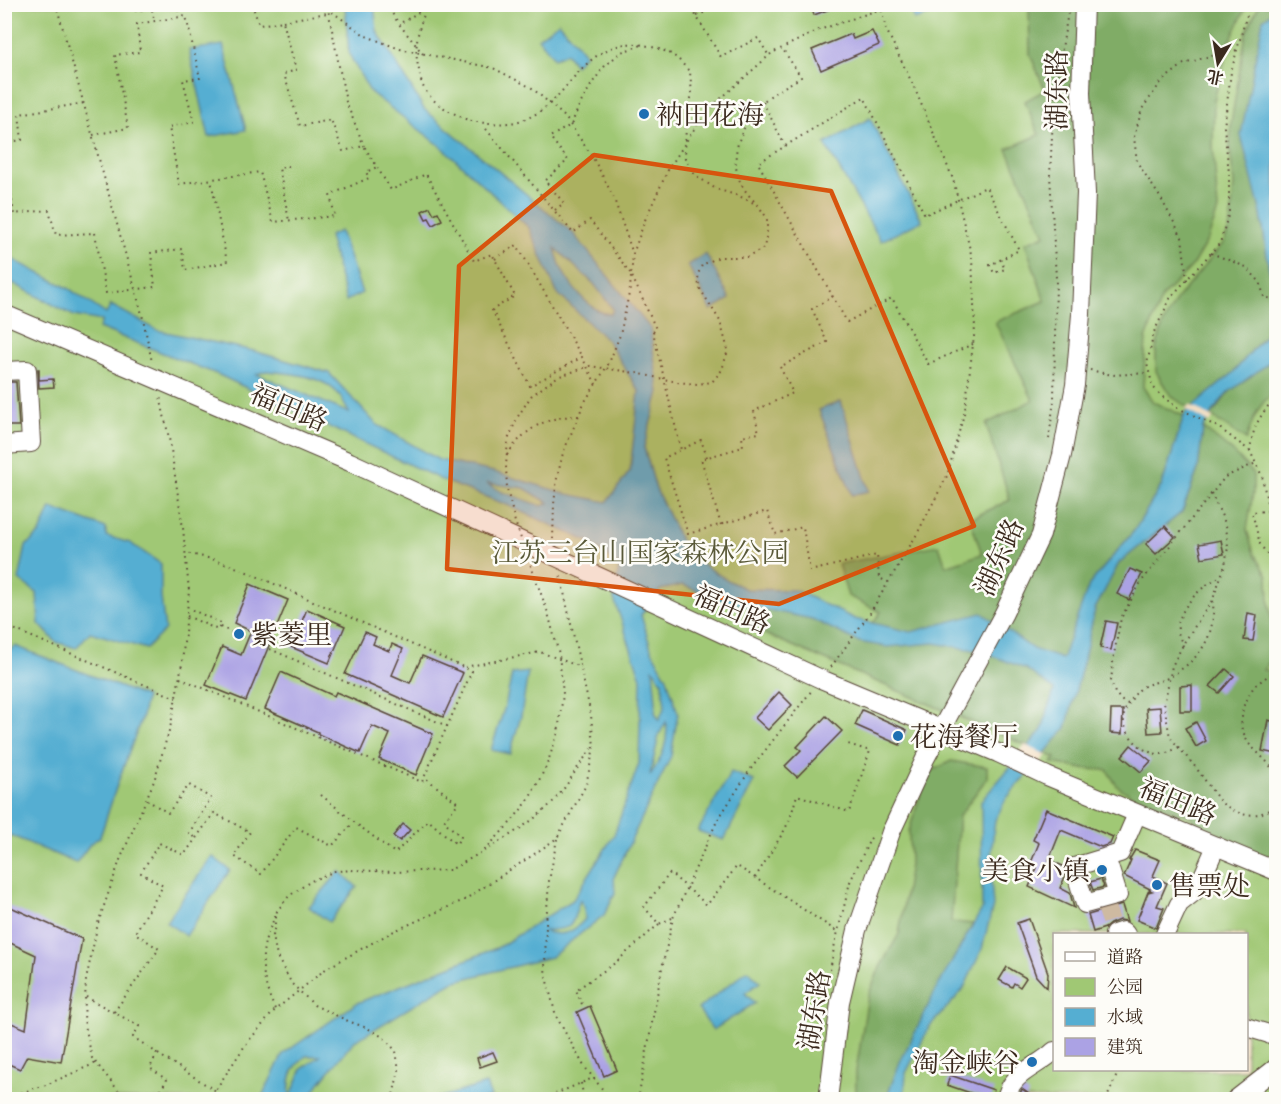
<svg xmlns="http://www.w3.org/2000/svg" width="1281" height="1104" font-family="'EB Garamond','Noto Serif SC',serif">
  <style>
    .green { fill: #a0c874; stroke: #6e7949; stroke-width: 1.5; fill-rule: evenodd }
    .forest { fill: #80ac66; stroke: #5e6b42; stroke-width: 1.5 }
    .water { fill: #55aed2; stroke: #486c78; stroke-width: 1.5; fill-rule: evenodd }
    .pier { fill: #f3dec2 }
    .building { fill: #aba2e4 }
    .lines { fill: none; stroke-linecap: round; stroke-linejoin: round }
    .minor-tunnel { stroke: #cebaa1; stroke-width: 18; stroke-dasharray: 18 9; stroke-linecap: butt }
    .minor-casing { stroke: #574537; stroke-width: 20 }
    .path { stroke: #574537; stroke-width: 2; stroke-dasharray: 1.5 4.5; stroke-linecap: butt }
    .minor { stroke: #fff; stroke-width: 18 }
    .path-bridge { stroke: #574537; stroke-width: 2; stroke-dasharray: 1.5 4.5; stroke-linecap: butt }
    .marked { fill: #d7540e; fill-opacity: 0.2; stroke: #d7540e; stroke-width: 4.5; stroke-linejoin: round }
    .poi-dot { fill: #1f6fb2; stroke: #fdfcf7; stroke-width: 2 }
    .labels { text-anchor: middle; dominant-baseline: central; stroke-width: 5; stroke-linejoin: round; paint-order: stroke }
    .street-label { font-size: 27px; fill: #3b2a1e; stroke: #fdfcf7 }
    .poi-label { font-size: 27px; fill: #3b2a1e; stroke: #fdfcf7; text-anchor: start }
    .park-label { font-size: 27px; fill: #595938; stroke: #fdfcf7 }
  </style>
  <rect width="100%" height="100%" fill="#fdfcf7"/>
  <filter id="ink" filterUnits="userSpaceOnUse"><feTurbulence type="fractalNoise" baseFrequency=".0167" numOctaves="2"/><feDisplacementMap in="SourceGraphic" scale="12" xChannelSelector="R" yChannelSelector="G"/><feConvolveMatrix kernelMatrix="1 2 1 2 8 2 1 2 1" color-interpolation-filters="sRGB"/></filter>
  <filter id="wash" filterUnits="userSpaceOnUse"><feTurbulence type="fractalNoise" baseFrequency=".008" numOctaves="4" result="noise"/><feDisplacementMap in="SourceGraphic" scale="24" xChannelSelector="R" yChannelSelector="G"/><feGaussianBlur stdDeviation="1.35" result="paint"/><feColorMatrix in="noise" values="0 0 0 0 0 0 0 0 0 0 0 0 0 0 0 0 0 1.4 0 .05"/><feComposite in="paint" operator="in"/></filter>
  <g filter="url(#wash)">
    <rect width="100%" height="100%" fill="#f3dec2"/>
    <path class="green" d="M4 5H1276V1099H5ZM1054 934H1246V1070H1054Z"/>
    <g class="forest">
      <path d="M1029 5H1247L1229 44 1214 100 1213 146 1218 210 1208 239 1192 266 1162 297 1146 339 1143 387 1153 402 1184 416 1162 485 1134 531 1089 585 1042 730 1030 747 760 632 767 609 812 619 859 641 881 612 848 596 838 564 939 545 946 566 982 554 970 519 1010 500 986 424 1033 400 995 322 1045 301 1025 243 1045 235 1007 149 1039 135 1025 101 1045 90 1030 54Z"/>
      <path d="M1259 5H1276V10L1263 19 1261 214 1269 269 1276 289 1275 323 1232 374 1190 409 1171 396 1162 382 1156 371V348L1163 324 1177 299 1224 242 1229 229 1232 209 1234 184 1230 149 1231 123 1246 33Z"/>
      <path d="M1276 354V390C1258 405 1253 418 1246 440L1211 416 1229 392 1266 365Z"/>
      <path d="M1203 428 1233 452 1253 473V493L1247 530 1254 553 1268 576 1269 602 1272 623 1276 626V655L1263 670 1276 672V862L1202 829 1190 816 1138 800 1117 786 1107 770 1083 769 1052 763 1056 758 1042 752 1066 728 1084 659 1095 609 1119 563 1182 512 1198 469Z"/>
      <path d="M951 761 987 767V778L959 816 951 922 973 924C941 981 909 1038 886 1099L856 1100V1071L868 996 880 967 899 934 910 864 909 831 927 773Z"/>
    </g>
    <g class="water">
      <path d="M345 5H374L377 31 424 109 573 233 650 328 659 392 644 447 656 489 687 554 727 580 746 589 795 590 855 619 911 632 982 613 1033 649 1062 659 1089 585 1134 531 1162 485 1185 413 1232 374 1275 324 1276 316V354L1266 365 1229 392 1220 402 1203 428 1198 469 1182 512 1119 563 1095 609 1084 659 1066 728 1006 799 995 820 990 865 993 906 982 949 963 990 930 1026 906 1073 904 1099H886L900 1062 938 986 982 909 981 801 1042 730 1054 690 1026 669 980 651 934 643 887 647 859 642 812 619 720 600 683 585 660 590 641 615 651 649 667 678 678 713 671 756 614 877 615 893 604 915 551 957 452 982 353 1042 307 1099H261L283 1054 357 1003 499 947 573 900 614 835 639 763 641 678 614 599 619 566 589 542 507 505 444 481 219 375 99 328 102 321 74 316 5 279 4 253 8 257 68 288 106 314 111 305 157 330 254 351 329 373 376 424 439 460 494 472 567 494 607 502 630 471 639 391 608 341 557 293 529 228 442 147 370 92 349 54ZM555 248 594 284 613 309 611 314C594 315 573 289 565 275 560 267 557 256 555 248ZM266 371C290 373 324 375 340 396 343 401 346 407 349 413L257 374ZM486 483 524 488 549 503 542 506 502 492ZM653 669 662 681 665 706 659 720 655 712 656 702ZM666 722C669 742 662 758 650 775L659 735ZM580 900 584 907 585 919C573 933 562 937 544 931 577 927 569 930 580 900ZM306 1056H320L302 1069 290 1098C288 1079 291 1068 306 1056Z"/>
      <path d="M911 5V4L957 5V7L914 20Z"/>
      <path d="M1276 10V289L1269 269 1261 214 1241 135 1263 19Z"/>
      <path d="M559 22 585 54 575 65 566 53 554 58 538 38Z"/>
      <path d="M223 45 246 130 209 137 189 50Z"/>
      <path d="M870 118 922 221 881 241 825 144Z"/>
      <path d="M340 231 362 293 346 301 329 236Z"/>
      <path d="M706 254 730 299 711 310 688 265Z"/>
      <path d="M841 401 869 491 852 495 819 410Z"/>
      <path d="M51 508 106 528V536L130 543 161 564V597L165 630 146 649 90 632 76 648 56 642 39 624 37 593 19 580 26 546 40 533Z"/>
      <path d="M15 646 146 697 142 717 118 782 100 837 90 844 76 863 5 833V654Z"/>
      <path d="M528 672 521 716 510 754 491 750 505 706 512 674Z"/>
      <path d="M731 772 754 781 724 840 698 831Z"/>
      <path d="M212 856 230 870 186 936 166 922Z"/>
      <path d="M340 871 357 887 329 922 309 907Z"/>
      <path d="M748 970 760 982 745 993 755 1003 713 1030 698 1009Z"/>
      <path d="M486 1084 491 1097 485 1099H435Z"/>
    </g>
    <g class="pier">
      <path d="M1190 405 1213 418 1210 423 1185 409Z"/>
      <path d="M1025 745 1047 755 1030 775 1008 765Z"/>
    </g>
    <g id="blocks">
      <g class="building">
        <path d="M810 4H840L841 5 814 15Z"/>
        <path d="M872 31 879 45 821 70 812 50 851 34 853 39Z"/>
        <path d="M430 207 434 214 438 212 442 220 433 225 429 218 426 219 422 211Z"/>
        <path d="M38 369H39V380L53 379 54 387 39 388Z"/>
        <path d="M4 382H16L19 426H4Z"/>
        <path d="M1165 526 1175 537 1156 554 1146 544Z"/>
        <path d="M1221 540 1224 554 1202 558 1199 544Z"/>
        <path d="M1130 569 1142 574 1129 600 1117 594Z"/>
        <path d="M250 584 288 600 246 701 206 685 222 647 241 655 251 631 234 623Z"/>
        <path d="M307 609 345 626 329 663 291 647Z"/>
        <path d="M1248 613 1257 615 1253 641 1244 640Z"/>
        <path d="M1106 621 1117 623 1111 650 1100 648Z"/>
        <path d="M365 632 376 637 373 644 389 651 392 644 403 649 392 675 410 683 422 656 463 673 443 717 345 674Z"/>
        <path d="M1226 669 1234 676 1219 693 1210 686Z"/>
        <path d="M281 672 334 696 336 692 433 734 416 775 379 759 390 734 372 726 360 753 318 734V732L265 709Z"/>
        <path d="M1192 685V711H1180V686Z"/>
        <path d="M779 692 792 705 768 730 755 718Z"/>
        <path d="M1160 707 1162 732 1148 733 1146 708Z"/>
        <path d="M862 710 907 730 900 745 855 725Z"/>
        <path d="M1111 710H1123L1122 734 1110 733Z"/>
        <path d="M826 716 842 731 797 777 785 766 801 750 797 747Z"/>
        <path d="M1268 720 1276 722V754L1262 751Z"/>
        <path d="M1196 722 1206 741 1196 747 1185 728Z"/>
        <path d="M1131 745 1151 761 1141 772 1122 756Z"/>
        <path d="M1046 809 1113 837 1110 844 1101 847 1061 830 1049 860 1063 866 1065 877 1060 888 1070 893 1074 908 1029 887 1037 868 1030 865 1039 843 1033 840Z"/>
        <path d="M403 824 410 830 400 841 393 836Z"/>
        <path d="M1135 850 1160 860 1153 876 1167 883 1157 906 1164 908 1156 928 1137 920 1148 892 1152 891 1149 890 1150 889 1124 876 1131 860H1129Z"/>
        <path d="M1101 879 1104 887 1093 890 1090 882Z"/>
        <path d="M4 904 82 939 61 1062 27 1056 20 1069 4 1062V1020L26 1029 36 955 4 940Z"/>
        <path d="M1122 905 1127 921 1119 920 1110 924 1105 928 1093 932 1088 915Z"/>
        <path d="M1029 919 1048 973 1047 988 1036 976 1017 923Z"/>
        <path d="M1007 967 1026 978 1020 987 1014 983 1012 987 999 980Z"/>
        <path d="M590 1006 617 1070 604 1076 577 1012Z"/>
        <path d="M493 1052 497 1061 480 1067 477 1058Z"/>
        <path d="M950 1075 994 1090 991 1100 947 1085Z"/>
        <path d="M1022 1089 1029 1094 1025 1100 1018 1099Z"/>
      </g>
    </g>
  </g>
  <g filter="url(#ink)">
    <use href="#blocks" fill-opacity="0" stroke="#574537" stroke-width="1.5"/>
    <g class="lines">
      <path class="minor-tunnel" d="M1105 904 1111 921"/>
      <g class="minor-casing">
        <g id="minor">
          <path d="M4 314 350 462 821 679 998 753 1047 776 1276 871"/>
          <path d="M4 371 27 370 31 443 4 445"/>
          <path d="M1106 857 1118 895 1085 904 1074 867 1120 853 1137 814"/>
          <path d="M1114 934 1123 931 1126 934"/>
          <path d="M1165 934 1179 904 1193 893 1199 885 1216 846"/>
          <path d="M1246 1027 1269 1034 1276 1038"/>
          <path d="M828 1100 840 1002 857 930 891 832 925 759 1004 613 1041 535 1062 455 1075 385 1081 314 1086 193 1081 93 1084 4"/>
          <path d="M1006 1100C1010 1072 1037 1068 1054 1051"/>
          <path d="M1235 1100 1276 1068"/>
        </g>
      </g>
      <g class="path">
        <path d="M56 4 142 314 152 362"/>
        <path d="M134 4 136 11 151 8"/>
        <path d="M151 4 154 21"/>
        <path d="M177 4 179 16"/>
        <path d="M252 4 259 25 283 21 296 70 284 74 300 126 331 120 343 151 364 146 391 190 426 174 474 261 492 254 515 296 492 310 530 386 582 357 596 384"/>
        <path d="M323 4 332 12 366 36 400 49 493 68 532 88 565 117 592 156 613 196 633 254 630 289 620 335 609 363 584 403 563 453 557 478 554 504 553 539"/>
        <path d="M335 4 328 9 346 102 364 146"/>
        <path d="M386 4 399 24"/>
        <path d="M689 4 721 57 758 38 769 56"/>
        <path d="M1251 4 1245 21 1231 72 1224 127 1229 173V212L1220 243 1171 297 1154 332 1147 364 1153 387 1163 397 1178 408 1218 427 1250 451 1262 476 1273 534 1276 539"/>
        <path d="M697 16 722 4"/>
        <path d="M283 21 327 13"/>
        <path d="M423 54 399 24 432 4"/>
        <path d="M763 102 785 146"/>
        <path d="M486 129 573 233 590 220 631 274 656 329 653 332 681 450"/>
        <path d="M93 135 128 128 115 55 140 52 137 24 186 16 200 78 183 80 194 122 169 127 179 184 260 172 273 222 335 216 330 195 369 178 366 172 377 167"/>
        <path d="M4 143 22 140 19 114 85 103"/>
        <path d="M4 147 14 214 49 210 56 235 95 233 106 293 155 287 151 253 182 249 185 270 227 262 211 180"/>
        <path d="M289 166 279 168 289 221"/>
        <path d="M758 205C753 200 747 194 743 187 726 159 741 125 762 103 771 93 789 85 801 77L782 48"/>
        <path d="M555 210 564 203 545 181 568 160 550 137 571 125 579 106 593 82 604 67 621 52 642 45"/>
        <path d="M1211 253 1246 267 1260 282 1264 297 1276 300"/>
        <path d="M633 254 645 220 668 170 696 126 717 102 772 53 819 30 881 9"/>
        <path d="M495 259 517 245 582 357"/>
        <path d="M1187 280 1182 237 1160 197 1137 162 1134 137 1142 109 1162 81 1184 64 1210 56 1237 50"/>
        <path d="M973 344 928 364 892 298 847 322 758 163 864 97 925 215 986 187 1019 250 990 265 994 273 1005 269 1000 259"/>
        <path d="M1090 370 1112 375 1149 373"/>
        <path d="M1049 439 1054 400 1056 278 1050 175 1054 97 1068 12"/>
        <path d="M1250 451C1253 425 1260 416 1276 396"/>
        <path d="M507 455C525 428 547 416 579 416"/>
        <path d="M707 457 701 440 664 458 688 534 767 511 775 534 803 527 810 571 877 555 879 578 888 582"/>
        <path d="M1211 493 1226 525 1228 547 1225 565 1213 599 1185 641 1172 666 1164 705 1170 737 1197 769 1221 803 1236 812 1246 815 1260 814 1276 807"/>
        <path d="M1268 511 1252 512 1260 544 1276 567"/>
        <path d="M721 525 701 459 743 447 742 436 759 433 754 411 793 393 780 367 827 342 812 309 833 296"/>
        <path d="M187 616 218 630 221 623 188 608"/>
        <path d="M4 625 176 698"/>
        <path d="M220 627 245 638"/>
        <path d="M1183 646C1181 641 1179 636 1178 632 1175 610 1204 583 1222 576"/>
        <path d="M270 649 447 726"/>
        <path d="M465 667 540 652 581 667"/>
        <path d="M831 667 870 613 917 534 947 476 965 410 975 328 972 258 953 179 914 87 886 29 880 4"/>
        <path d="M1276 670 1254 686 1243 707 1241 727 1248 743 1268 763 1276 774"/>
        <path d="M180 678 422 782 472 671 238 568 212 559 186 553"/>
        <path d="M1128 704 1123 702 1115 693 1111 681 1114 654 1121 618 1141 582 1225 477 1256 463"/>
        <path d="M1179 747C1173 750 1167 754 1161 754 1143 755 1121 733 1124 714 1125 710 1127 706 1130 702 1142 681 1149 686 1168 678 1173 676 1178 671 1183 668 1207 650 1215 629 1213 600"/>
        <path d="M321 795 354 822"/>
        <path d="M147 800 168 813 189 785 211 798 189 833 196 838"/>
        <path d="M557 839 549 881 546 924 545 969 547 981 556 1016 584 1066 611 1100"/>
        <path d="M484 851C510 835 539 819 559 795 571 780 579 763 592 749"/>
        <path d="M755 878 784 831 790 819 797 795 849 812 870 751 848 744"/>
        <path d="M672 918 659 924 644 907 670 873 707 905 737 866 838 932"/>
        <path d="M828 982 834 948 850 882 870 839 874 835"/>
        <path d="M86 997 139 1026 133 1037 157 1053 150 1068 167 1080 154 1100"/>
        <path d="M582 1004 576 990 615 963 659 924"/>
        <path d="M275 1009C264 986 259 963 266 938 269 929 274 920 277 911"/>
        <path d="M114 1012 159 949 135 933 163 886 141 873 159 843 184 855 214 813 250 832 234 856 261 874 296 827 332 846 354 822 395 853 428 820 456 844 461 837 444 821 458 803 424 777"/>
        <path d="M158 1054 216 1091"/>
        <path d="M581 1083 584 1100"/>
        <path d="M4 1098 46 1085 96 1063"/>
        <path d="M127 1100 122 1095 92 1058 84 1020 86 980 98 923 120 860 154 781 171 724 182 664 189 591 183 528 170 443 160 396"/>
        <path d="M212 1100 218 1086 246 1044 275 1010 327 968 392 932 464 900 533 855 557 838 586 785 594 747 591 715 560 574"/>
        <path d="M457 1100C466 1095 473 1095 483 1100"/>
        <path d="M545 1100 548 1097 593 1078"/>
        <path d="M638 1100 662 968 673 918 717 821 750 770 812 690"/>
        <path d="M1106 1100 1119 1070"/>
      </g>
      <use href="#minor" class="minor"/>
      <path class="path-bridge" d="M392 1100 399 1070 396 1051 383 1037 367 1028 348 1021 314 1005 292 984 277 957 273 936 277 911 289 896 311 881 335 871 355 870 392 872 450 870 484 851 511 822 528 801 546 767 558 733 563 694 559 654 548 613 515 522 507 489 506 466 508 440 517 418 531 396 557 377 590 366 636 373 677 382 697 384 712 382 722 370 728 350 720 321 699 287 698 274 702 265 719 257H748L764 248 767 232V218L758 205 739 196 716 189 695 175 685 158 686 120 692 94 690 72C685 67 680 60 674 56 664 49 638 42 626 44 565 54 564 130 490 123 479 123 468 121 459 116 445 109 432 102 424 88 421 83 420 76 419 70 413 48 418 25 429 4"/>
    </g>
  </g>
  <path class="marked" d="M594 155 831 191 974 526 779 604 447 569 459 266Z"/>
  <g class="poi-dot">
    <circle cx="644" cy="114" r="6"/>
    <circle cx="239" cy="634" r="6"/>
    <circle cx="898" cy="736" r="6"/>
    <circle cx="1102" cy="870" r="6"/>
    <circle cx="1157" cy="885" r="6"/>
    <circle cx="1032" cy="1062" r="6"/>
  </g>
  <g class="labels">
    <g class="street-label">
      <text transform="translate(1056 90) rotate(-90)">湖东路</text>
      <text transform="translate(289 407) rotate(23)">福田路</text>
      <text transform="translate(999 557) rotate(-66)">湖东路</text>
      <text transform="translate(732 609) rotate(24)">福田路</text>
      <text transform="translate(1178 801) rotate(23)">福田路</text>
      <text transform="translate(814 1010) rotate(-81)">湖东路</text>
    </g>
    <g class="poi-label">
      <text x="656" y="114">衲田花海</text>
      <text x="251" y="634">紫菱里</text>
      <text x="910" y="736">花海餐厅</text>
      <text x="1090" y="870" text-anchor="end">美食小镇</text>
      <text x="1169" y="885">售票处</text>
      <text x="1020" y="1062" text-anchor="end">淘金峡谷</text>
    </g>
    <g class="park-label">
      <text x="640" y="552">江苏三台山国家森林公园</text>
    </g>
  </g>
  <rect width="1281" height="1104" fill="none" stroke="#fdfcf7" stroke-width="24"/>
  <rect x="1053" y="933" width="195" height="138" fill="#fdfcf7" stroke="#afa8a0" stroke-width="1.5"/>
  <rect x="1065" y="952" width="30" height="9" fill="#ffffff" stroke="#afa8a0" stroke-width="1.5"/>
  <text x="1107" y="963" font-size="18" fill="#3b2a1e">道路</text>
  <rect x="1065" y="978" width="30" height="18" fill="#a0c874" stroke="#afa8a0" stroke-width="1.5"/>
  <text x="1107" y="993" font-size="18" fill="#3b2a1e">公园</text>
  <rect x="1065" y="1008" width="30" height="18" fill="#55aed2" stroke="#afa8a0" stroke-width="1.5"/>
  <text x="1107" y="1023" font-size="18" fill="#3b2a1e">水域</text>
  <rect x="1065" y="1038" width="30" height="18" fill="#aba2e4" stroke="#afa8a0" stroke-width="1.5"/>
  <text x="1107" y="1053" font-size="18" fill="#3b2a1e">建筑</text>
  <g transform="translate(1218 63) rotate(191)" stroke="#fdfcf7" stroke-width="4.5" paint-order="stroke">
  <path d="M0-4.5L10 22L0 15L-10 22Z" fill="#3b2a1e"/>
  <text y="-9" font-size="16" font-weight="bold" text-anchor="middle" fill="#3b2a1e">北</text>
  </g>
</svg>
